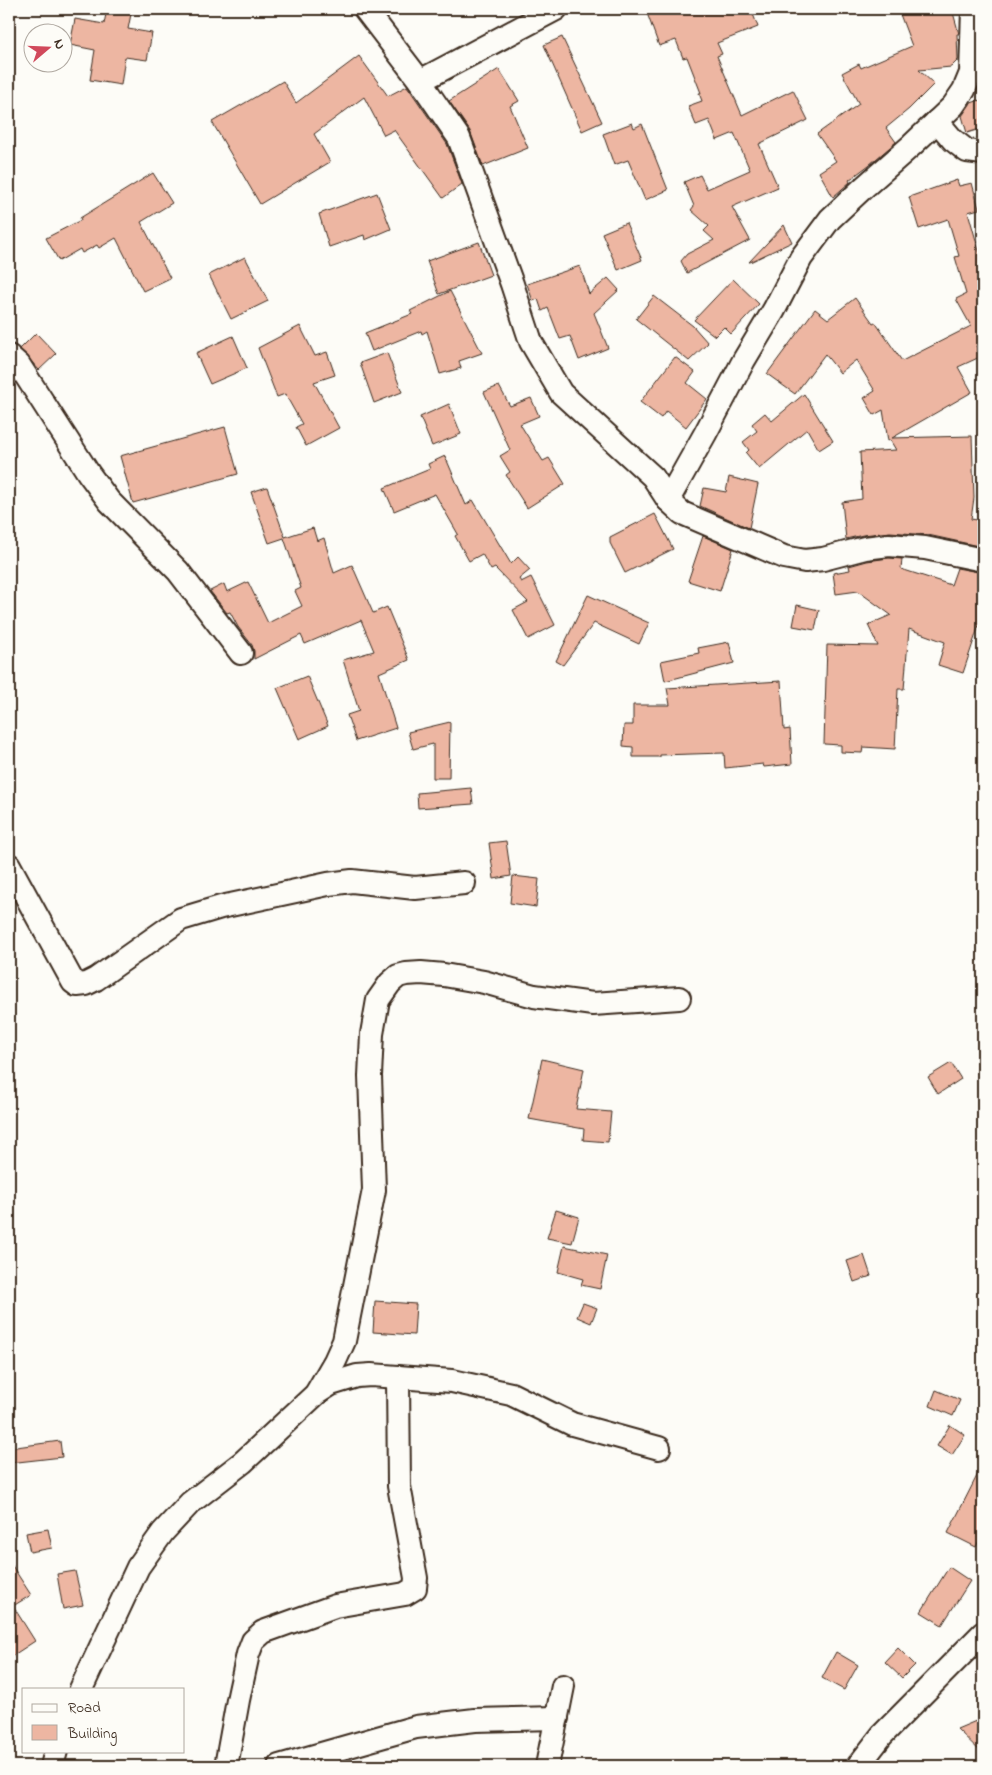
<svg xmlns="http://www.w3.org/2000/svg" width="992" height="1775" font-family="'Indie Flower',sans-serif">
  <style>
    .building { fill: #edb6a2; stroke: #3b2a1e }
    .lines { fill: none; stroke-linecap: round; stroke-linejoin: round }
    .street-casing { stroke: #3b2a1e; stroke-width: 26 }
    .street { stroke: #fdfcf7; stroke-width: 22 }
  </style>
  <rect width="100%" height="100%" fill="#fdfcf7"/>
  <filter id="ink" filterUnits="userSpaceOnUse"><feTurbulence type="fractalNoise" baseFrequency=".02" numOctaves="2"/><feDisplacementMap in="SourceGraphic" scale="10" xChannelSelector="R" yChannelSelector="G"/><feConvolveMatrix kernelMatrix="1 2 1 2 8 2 1 2 1" color-interpolation-filters="sRGB"/></filter>
  <g filter="url(#ink)">
    <g class="building">
      <path d="M107 9H132L128 29 152 33 147 60 125 57 121 85 90 80 95 50 70 45 75 19 104 24Z"/>
      <path d="M657 9H751L758 27 717 43 722 54 717 56 742 115 793 90 808 120 759 144 778 187 732 207 750 240 687 273 681 261 687 254 714 240 704 231 709 226 691 210 694 206 684 182 700 175 707 189 750 170 734 133 717 140 709 120 696 125 688 106 702 101 699 93H701L687 57 683 58 676 40 659 46 647 13Z"/>
      <path d="M898 9H952L959 34H957L958 60 951 67 919 70 934 84 909 109 886 128 896 142 869 165 849 180 850 182 833 197 819 172 836 161 817 134 859 104 842 73 859 64 861 68 912 46Z"/>
      <path d="M562 37 602 122 582 131 544 45Z"/>
      <path d="M359 56 388 96 407 86 447 144 462 184 443 198 394 130 384 135 364 97 314 134 330 162 260 204 212 122 283 81 296 103Z"/>
      <path d="M499 69 519 101 510 106 528 148 483 166 470 131 449 101Z"/>
      <path d="M983 99V128L967 133 962 116 971 103Z"/>
      <path d="M632 123 634 128 642 124 668 190 645 200 628 160 614 165 603 134Z"/>
      <path d="M153 173 172 203 141 222 170 278 143 291 116 238 99 248 97 245 82 253 80 249 59 261 46 238 81 220 80 218Z"/>
      <path d="M957 180 959 186 972 183 979 209 968 212 983 265V350L980 344 976 346 980 357 958 367 972 392 892 438 972 436 974 498 971 519 983 521V547L928 535 890 532 863 535 846 539 842 502 862 499 860 452 896 450 890 440 888 441 883 410 874 415 864 398 875 391 856 360 840 373 825 354 795 394 767 374 815 309 828 319 855 298 873 323 875 322 902 361 971 326 956 299 966 294 955 257 959 256 948 219 919 229 909 197Z"/>
      <path d="M377 193 391 229 365 240 364 235 329 247 319 214Z"/>
      <path d="M626 223 642 260 618 270 602 233Z"/>
      <path d="M784 225 792 242 750 262H749Z"/>
      <path d="M479 242 491 275 439 294 427 261Z"/>
      <path d="M245 257 268 301 231 319 209 275Z"/>
      <path d="M580 266 589 294 608 278 619 290 594 313 608 348 579 360 570 336 560 339 548 308 542 311 538 299 533 301 527 284Z"/>
      <path d="M733 279 759 304 731 334 724 327 715 336 694 320Z"/>
      <path d="M450 291 482 353 459 361 461 368 440 374 427 331 422 334 421 331 372 351 365 333 412 314 410 311Z"/>
      <path d="M654 296 693 326 708 343 689 361 636 319Z"/>
      <path d="M300 326 315 356 327 352 335 375 314 382 339 428 306 446 296 427 302 424 285 394 277 397 258 348Z"/>
      <path d="M36 333 56 354 39 370 20 349Z"/>
      <path d="M233 336 247 368 210 384 196 353Z"/>
      <path d="M387 353 402 392 374 403 360 363Z"/>
      <path d="M675 357 695 372 687 383 707 399 686 427 666 411 661 418 640 402Z"/>
      <path d="M499 386 510 406 531 398 539 416 520 424 543 461 549 458 565 484 527 508 506 475 510 472 500 456 510 450 484 392Z"/>
      <path d="M804 394 833 441 819 450 807 429 759 469 746 453 749 450 743 442 757 431 752 424 765 413 772 421Z"/>
      <path d="M449 404 461 434 432 446 420 417Z"/>
      <path d="M225 427 238 474 133 503 120 456Z"/>
      <path d="M445 456 466 505 473 500 511 564 518 557 530 570 519 579 521 582 531 577 555 625 528 639 513 610 528 602 495 568 491 570 482 554 469 561 455 536 458 534 435 494 394 511 384 488 430 469 428 464Z"/>
      <path d="M729 477 758 484 749 528 700 506 704 488 726 492Z"/>
      <path d="M267 487 285 537 313 528 317 541 324 538 334 573 352 565 373 613 387 607 409 660 379 673 396 728 356 741 347 715 359 711 343 660 374 651 361 620 305 644 301 635 254 659V651L252 645 238 627 230 612 227 613 210 591 224 584 227 592 248 582 268 623 302 606 295 591 301 588 284 538 269 543 251 492Z"/>
      <path d="M655 514 673 549 625 573 610 543V537Z"/>
      <path d="M703 536 733 549 720 591 688 581Z"/>
      <path d="M889 558 902 559 901 569 951 585 957 568 983 573V613L963 673 938 665 945 642 909 629 904 689H898L895 749 863 747 862 753 841 752V745L824 744 827 645 878 646 868 625 891 615 858 591 836 594 833 573 850 570 849 566 867 561Z"/>
      <path d="M588 595 649 623 639 644 594 623 563 665 556 661Z"/>
      <path d="M797 605 819 610 815 630 793 626Z"/>
      <path d="M729 642 734 663 665 681 661 661 699 653 698 648Z"/>
      <path d="M307 676 328 726 299 739 277 688Z"/>
      <path d="M781 681 784 730 790 729 792 764 764 767 763 764 725 768 724 753 660 755V757H633V747L623 746 624 725H633V705H670L667 688Z"/>
      <path d="M450 722 449 778H433V744L413 749 408 732Z"/>
      <path d="M471 788 473 804 418 808 417 793Z"/>
      <path d="M506 841 511 876 494 879 489 843Z"/>
      <path d="M513 876 539 879 536 907 510 903Z"/>
      <path d="M542 1059 584 1069 576 1109 611 1112 608 1142 583 1140 584 1129 529 1119Z"/>
      <path d="M951 1063 961 1079 938 1094 928 1077Z"/>
      <path d="M556 1210 579 1217 572 1243 547 1238Z"/>
      <path d="M564 1246 607 1255 600 1289 581 1285 583 1279 558 1272Z"/>
      <path d="M864 1255 871 1276 854 1282 847 1261Z"/>
      <path d="M375 1301 416 1304 414 1335 373 1332Z"/>
      <path d="M583 1303 597 1308 591 1323 577 1317Z"/>
      <path d="M936 1390 960 1400 953 1416 930 1406Z"/>
      <path d="M950 1425 965 1435 952 1455 937 1446Z"/>
      <path d="M60 1441 62 1457 9 1463V1448Z"/>
      <path d="M983 1464V1532L976 1547 948 1533Z"/>
      <path d="M48 1529 52 1548 30 1552 26 1533Z"/>
      <path d="M9 1561 31 1595 13 1606 35 1641 9 1658Z"/>
      <path d="M949 1567 970 1581 942 1625 921 1612Z"/>
      <path d="M75 1571 83 1605 63 1609 57 1574Z"/>
      <path d="M898 1648 915 1665 902 1678 885 1662Z"/>
      <path d="M836 1652 858 1665 844 1690 822 1678Z"/>
      <path d="M983 1718V1754L957 1729Z"/>
    </g>
    <g class="lines">
      <g class="street-casing">
        <g id="street">
          <path d="M365 9 420 81 459 138 512 284 531 342 561 393 653 477 668 500 682 513 784 557 805 561 823 559 865 548 889 545 925 548 983 560"/>
          <path d="M420 81 556 9"/>
          <path d="M937 121 953 140 967 151 983 153"/>
          <path d="M9 356 19 365 89 474 109 501 178 571 241 653"/>
          <path d="M668 500 705 434 744 360 774 310 801 258 830 219 862 189 912 145 953 106 964 90 971 73 973 9"/>
          <path d="M9 865 73 982 77 985 86 984 96 979 181 919 221 907 328 884 352 881 415 888 464 883"/>
          <path d="M317 1392 335 1361 344 1341 374 1190 370 1076 372 1034 378 1000 390 983 398 976 406 974 421 973 444 975 484 982 534 996 593 1004 679 998"/>
          <path d="M81 1689 138 1567 163 1532 190 1503 243 1462 317 1393 331 1384 357 1376 371 1375 452 1381 511 1394 572 1424 659 1448"/>
          <path d="M52 1766 56 1751"/>
          <path d="M226 1766 238 1700 248 1654 253 1641 263 1632 335 1606 405 1594 415 1588 416 1578 399 1486 398 1377"/>
          <path d="M279 1766 416 1727 475 1720 557 1718"/>
          <path d="M547 1766 563 1686"/>
          <path d="M858 1766 882 1735 983 1633"/>
        </g>
      </g>
      <use href="#street" class="street"/>
    </g>
  </g>
  <rect width="992" height="1775" fill="none" stroke="#fdfcf7" stroke-width="30"/>
  <rect x="15" y="15" width="962" height="1745" fill="none" stroke="#3b2a1e" stroke-width="2" filter="url(#ink)"/>
  <rect x="22" y="1688" width="162" height="65" fill="#fdfcf7" stroke="#afa8a0"/>
  <rect x="32" y="1704" width="25" height="8" fill="#fdfcf7" stroke="#afa8a0"/>
  <text x="68" y="1712" font-size="15" fill="#3b2a1e">Road</text>
  <rect x="32" y="1725" width="25" height="15" fill="#edb6a2" stroke="#afa8a0"/>
  <text x="68" y="1738" font-size="15" fill="#3b2a1e">Building</text>
  <g transform="translate(48 48) rotate(71)"><circle r="24" fill="#fdfcf7" stroke="#afa8a0"/>
  <path d="M0-4L9 19L0 12L-9 19Z" fill="#d1495b"/>
  <text y="-8" font-size="14" font-weight="bold" text-anchor="middle" fill="#3b2a1e">N</text>
  </g>
</svg>
